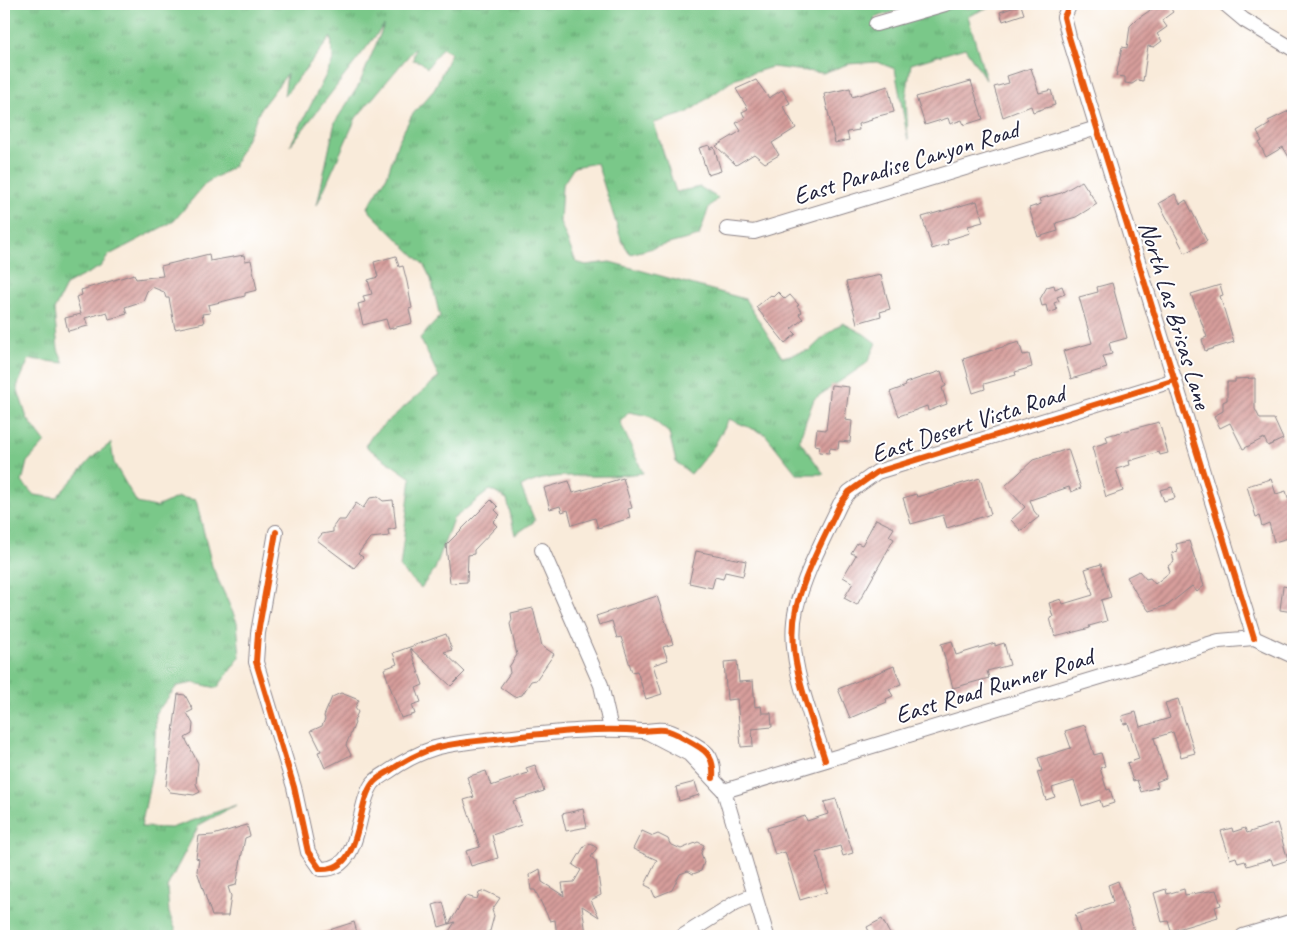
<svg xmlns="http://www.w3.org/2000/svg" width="1297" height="940" font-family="Caveat,sans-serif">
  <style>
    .grass { fill: url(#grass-tufts); stroke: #4e7562 }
    .building { fill: url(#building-hatch) }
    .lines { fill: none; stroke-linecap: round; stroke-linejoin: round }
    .minor-casing { stroke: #8e868a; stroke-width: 16 }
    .minor { stroke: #fff; stroke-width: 14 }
    .cycleway-casing { stroke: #fff; stroke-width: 9 }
    .cycleway { stroke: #e8590c; stroke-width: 6 }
    .labels { text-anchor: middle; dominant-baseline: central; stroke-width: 4; stroke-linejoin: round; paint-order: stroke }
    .street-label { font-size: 25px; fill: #22223b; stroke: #fff }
  </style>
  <defs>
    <pattern id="grass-tufts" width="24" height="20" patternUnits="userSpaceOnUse" patternTransform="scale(1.25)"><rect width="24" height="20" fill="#7ac889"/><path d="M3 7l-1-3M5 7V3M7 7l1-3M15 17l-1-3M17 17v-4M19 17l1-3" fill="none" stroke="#64a271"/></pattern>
    <pattern id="building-hatch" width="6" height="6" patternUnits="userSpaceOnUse" patternTransform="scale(1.25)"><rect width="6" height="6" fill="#d79e9b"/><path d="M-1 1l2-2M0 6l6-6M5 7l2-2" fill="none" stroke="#ae8080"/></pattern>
  </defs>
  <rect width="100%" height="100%" fill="#fff"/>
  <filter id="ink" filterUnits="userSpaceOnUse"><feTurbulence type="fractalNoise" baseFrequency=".02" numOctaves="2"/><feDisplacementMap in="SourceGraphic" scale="10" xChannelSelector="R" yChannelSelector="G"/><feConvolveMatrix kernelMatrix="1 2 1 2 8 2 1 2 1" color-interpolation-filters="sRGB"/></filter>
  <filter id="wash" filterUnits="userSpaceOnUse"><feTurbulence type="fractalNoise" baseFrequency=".0096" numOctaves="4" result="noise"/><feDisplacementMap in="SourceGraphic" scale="20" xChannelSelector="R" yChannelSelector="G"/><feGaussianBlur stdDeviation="1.12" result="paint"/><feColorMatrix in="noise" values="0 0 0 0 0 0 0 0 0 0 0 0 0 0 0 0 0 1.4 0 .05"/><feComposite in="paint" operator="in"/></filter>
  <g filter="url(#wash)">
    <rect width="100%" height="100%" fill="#f9ebda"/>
    <path class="grass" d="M4 4H919L874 18 879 29 965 4 967 9 982 4H997L968 16 986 80 965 48 911 64 906 97 908 140 895 69 877 62 848 64 823 73 772 67 736 78 687 113 654 123 676 192 700 187 718 198 709 207 699 236 630 254 621 239 597 163 574 167 562 186 560 222 576 262 586 265 610 262 745 299 782 357 810 350 827 334 843 323 864 334 876 343 867 363 814 399 799 440 824 474H797L765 434 729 419 714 446 691 474 676 462 669 433 649 416 629 412 620 422 643 473C631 474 620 476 608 476 577 477 549 472 521 487L535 521 515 535 507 499 490 490 453 519 435 569 421 588 400 568 411 478 365 446 374 433 439 377 420 338 440 317 431 279 424 265 371 213 368 207 387 176 398 142 412 115 434 90 451 53 442 48 427 68 421 62 413 60 415 48 356 118 317 205 335 122 359 85 384 25 290 146 333 61 331 37 284 96 287 74 261 108 233 167 206 183 174 221 109 255 100 267 67 284 54 310 58 349 64 363 29 359 17 387 27 418 45 442 27 462 22 482 34 495 56 498 94 456 111 443 114 463 137 503 156 507 179 497 196 500 212 566 237 622 240 657 217 688 194 683 177 686 156 713 154 764 141 827 171 828 236 805 199 825 167 887 169 913 178 936H4Z"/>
    <g id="blocks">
      <g class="building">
        <path d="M1159 4H1168L1173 12 1162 20 1167 27 1157 34 1162 41 1154 47 1148 46 1143 81 1138 80 1132 84 1125 83V77L1116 76 1122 47 1127 48 1130 26 1136 20Z"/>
        <path d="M1021 5 1024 14 1003 21 1000 12Z"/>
        <path d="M1031 68 1039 93 1051 90 1055 105 1033 112 1031 106 1003 117 994 87 1009 83 1007 76Z"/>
        <path d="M756 80 769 98 782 90 790 103 783 107 796 128 772 143 779 155 765 163 754 154 736 165 716 146 741 131 736 123 745 118 742 112 748 109 736 89Z"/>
        <path d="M971 81 983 119 964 125 962 120 950 124 948 118 925 125 916 97Z"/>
        <path d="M888 86 894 112 871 118 872 120 858 124 859 130 847 132 849 140 835 143 824 94 850 88 852 97Z"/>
        <path d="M1293 109V164L1283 147 1266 157 1259 143 1262 141 1257 132 1270 124 1268 121Z"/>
        <path d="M709 145 710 149 714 147 721 171 708 175 699 148Z"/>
        <path d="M1082 181 1097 204 1076 217 1056 223 1058 231 1038 237 1029 208 1041 204 1039 199 1061 193Z"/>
        <path d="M1175 194 1180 204 1186 200 1207 241 1185 253 1159 203Z"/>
        <path d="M977 201 983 222 968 226 970 233 947 240 948 244 932 249 922 217Z"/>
        <path d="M209 254 210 261 244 255 245 261 251 260 257 290 245 293V296L208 305 210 313 202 314 204 323 175 329 169 298H166L164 292 152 287 147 291 143 301 125 307 127 314 109 319 107 312 85 318 88 326 68 331 65 318 81 314 76 297 82 295 81 290 134 274 136 279 163 276 161 266Z"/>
        <path d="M396 256 399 267 403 266 407 282 412 308 409 309 412 323 389 329 386 319 363 325 358 304 365 302 363 296 372 294 368 280 378 277 374 262Z"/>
        <path d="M881 275 890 309 880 312 881 316 857 323 846 282Z"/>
        <path d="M1112 283 1127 338 1109 343 1112 354 1103 356 1107 368 1071 379 1063 351 1092 343 1079 297 1098 292 1097 287Z"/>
        <path d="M1054 285 1055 289 1062 286 1065 294 1057 297 1059 301 1054 303 1057 310 1048 313 1046 305 1042 306 1040 299 1047 287Z"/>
        <path d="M1220 285 1223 295 1220 296 1234 342 1205 351 1202 339 1207 337 1191 294Z"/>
        <path d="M778 292 785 299 790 295 799 305 797 306 802 312 799 314 803 319 791 329 796 334 785 343 756 307 771 295 773 297Z"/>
        <path d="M1019 342 1023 355 1029 354 1032 367 1015 372 1016 375 984 384 985 389 973 393 963 359Z"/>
        <path d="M941 371 946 386 942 388 947 404 928 411 927 406 899 416 890 392 906 386 905 383Z"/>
        <path d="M1255 378V409L1260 419H1274L1283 439 1268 446 1264 438 1243 449 1230 423 1220 428 1214 416 1223 411V402L1227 400V382H1235V379Z"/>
        <path d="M831 385 849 387 845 420 852 421 850 442 839 441 838 449 830 448 829 453 819 452 820 446 815 445 817 429 826 430Z"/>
        <path d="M1159 422 1168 453 1160 455 1159 452 1129 461 1130 465 1116 469 1123 491 1106 497 1092 447 1108 442 1106 436Z"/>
        <path d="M1068 449 1081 488 1071 492 1069 487 1030 500 1034 511 1039 517 1021 531 1011 520 1025 507 1005 486 1033 460Z"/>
        <path d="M623 478 632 508 628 509 630 518 598 528 595 518 572 525 568 510 562 512 560 506 550 509 544 488 569 481 573 493Z"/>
        <path d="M980 478 991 514 947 528 943 515 911 524 903 498 916 494 917 497Z"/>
        <path d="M1271 479 1276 494 1286 491 1293 514V517L1287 518 1292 537 1274 542 1269 523 1262 526 1259 516 1256 517 1247 486Z"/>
        <path d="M1172 487 1175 498 1164 501 1160 490Z"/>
        <path d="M378 497 383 501 393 500 396 528 388 530 389 536 370 538 358 554 363 557 354 568 317 540 322 534 333 532V527L338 520H345L356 503 363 508 370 498Z"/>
        <path d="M491 500 498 507 495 510 500 515 493 522 497 526 474 550V554L468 555 467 582 450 583 446 545Z"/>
        <path d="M876 519 894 528 889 536 894 539 857 605 844 598 853 583 843 577 856 555 851 553 857 543 862 545Z"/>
        <path d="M1189 541 1204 586 1197 592 1192 586 1168 605 1149 611 1136 593 1127 577 1139 571 1146 579 1150 578 1155 584 1170 572 1168 566 1174 561 1172 553 1178 551 1176 544Z"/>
        <path d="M696 551 746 561 743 576 725 572 723 579 715 577 712 588 689 583Z"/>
        <path d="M1101 564 1111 597 1101 600 1107 621 1089 626 1090 628 1055 637 1050 618 1053 617 1049 603 1061 599 1063 604 1093 595 1085 569Z"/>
        <path d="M1283 586 1293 588V612L1280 610Z"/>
        <path d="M657 596 673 644 663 647 668 660 653 665 662 694 646 699 637 671 632 672 621 637 617 638 612 621 599 625 596 616Z"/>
        <path d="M533 608 542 646 554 654 536 680 531 681 522 695 514 697 500 687 510 673 509 667 517 655 510 624 512 620 511 613Z"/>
        <path d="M446 634 452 650 444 652 465 672 451 686 410 648 423 685 416 688 421 702 412 705 415 714 401 718 384 669 397 664 393 653Z"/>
        <path d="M952 641 956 655 995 643V646L1004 643 1010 665 987 671 989 678 953 688 941 644Z"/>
        <path d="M737 661 739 682 753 681 755 707 761 706 762 713H771L772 727 752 729 753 746 741 747 737 699 727 700 724 662Z"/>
        <path d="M894 666 901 684 889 689 893 696 886 699 887 702 850 718 838 689Z"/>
        <path d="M341 693 359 700 355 708 358 712 354 721 355 723 346 745 351 755 325 768 318 752 321 751 311 731 322 726 325 719 324 716 332 697Z"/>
        <path d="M178 694 185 695 193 710 187 713 193 724 192 734 185 738 198 763 196 784 200 792 194 795 170 792 166 786Z"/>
        <path d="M1178 699 1195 753 1181 757 1173 732 1154 738 1166 778 1156 782 1158 787 1141 792 1137 780 1133 781 1127 763 1139 759 1128 723 1124 724 1122 716 1136 712 1140 727 1170 718 1165 703Z"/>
        <path d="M1085 725 1094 755 1101 753 1105 766 1100 768 1107 790 1110 789 1114 803 1102 807 1100 800 1082 806 1074 781 1052 788 1055 797 1046 800 1037 772 1042 771 1038 758 1071 748 1065 731Z"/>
        <path d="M535 765 544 791 513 801 521 825 492 835 498 858 471 866 466 851 480 847 464 800 474 797 467 777 486 771 491 786 528 773 526 768Z"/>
        <path d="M695 782 699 795 679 801 676 787Z"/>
        <path d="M836 799 853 853 843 856 840 846 816 853 827 892 800 900 785 852 775 855 767 828 805 816 807 821 828 814 824 802Z"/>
        <path d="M583 809 587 827 566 831 562 814Z"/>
        <path d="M1277 823 1288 860 1273 865 1271 859 1247 866 1245 861 1238 863 1236 857 1230 859 1221 831 1232 828 1233 832 1245 828 1247 833Z"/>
        <path d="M247 825 250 836 245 838 236 885 228 887 231 896 228 916H212L197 871 199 859 196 858 199 836 213 835Z"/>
        <path d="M642 831 653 836 658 834 668 839 670 844 681 849 698 842 704 845 701 853 704 862 701 871 693 874 688 871 680 874 672 890 655 897 651 888 645 885 657 860 633 849Z"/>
        <path d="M591 844 597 848 591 857 596 861 601 895 591 900 599 917 582 906 586 934 557 936 555 920 550 921 535 890H531L529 875 540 869 542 882 564 896 562 883 574 882 581 870 573 865 585 845Z"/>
        <path d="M1118 881 1136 936H1081L1075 915 1113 902 1108 885Z"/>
        <path d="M1166 889 1167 894 1184 889 1185 895 1216 890 1221 905 1215 907 1218 917 1171 931 1168 921 1162 922 1154 893Z"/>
        <path d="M485 891 500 898 492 910 494 916 490 931 480 936H446L455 922 439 927 433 905 443 902 449 924 466 896 477 899 479 893Z"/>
        <path d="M882 919 891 936H871L867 927Z"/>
        <path d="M354 922 358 936H317V934Z"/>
      </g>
    </g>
  </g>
  <g filter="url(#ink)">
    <use href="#blocks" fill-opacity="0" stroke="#8e868a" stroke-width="1"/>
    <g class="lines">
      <g class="minor-casing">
        <g id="minor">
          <path d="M1070 4 1064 17 1069 37 1254 638"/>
          <path d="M1225 4 1244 20 1293 49"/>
          <path d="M876 24 945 4"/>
          <path d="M727 229 754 232 1097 128"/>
          <path d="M276 532 258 633 256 662 294 787 308 852 320 869C364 872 355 805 373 783 376 779 383 775 388 772 402 762 419 753 435 748 457 742 480 741 503 738 549 733 595 727 642 731 650 731 656 729 664 730 672 731 678 735 685 739 704 749 715 754 713 778"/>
          <path d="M542 550 601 685 611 729"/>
          <path d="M645 731 689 754 724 791 767 936"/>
          <path d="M825 760C811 715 785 657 796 609 804 574 825 536 840 504L849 492 877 472 1175 380"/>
          <path d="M724 791 1219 641 1254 638 1293 656"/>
          <path d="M683 936 735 903 754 895"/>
          <path d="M1243 936 1293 921"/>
        </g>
      </g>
      <use href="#minor" class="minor"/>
      <g class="cycleway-casing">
        <g id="cycleway">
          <path d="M1070 4 1064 17 1069 37 1254 638"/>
          <path d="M276 532 258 633 256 662 294 787 308 852 320 869C364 872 355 805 373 783 376 779 383 775 388 772 402 762 419 753 435 748 457 742 480 741 503 738 549 733 595 727 642 731 650 731 656 729 664 730 672 731 678 735 685 739 704 749 715 754 713 778"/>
          <path d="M825 760C811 715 785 657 796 609 804 574 825 536 840 504L849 492 877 472 1175 380"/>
        </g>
      </g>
      <use href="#cycleway" class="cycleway"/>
    </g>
  </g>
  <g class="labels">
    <g class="street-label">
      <text transform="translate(906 163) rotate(-17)">East Paradise Canyon Road</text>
      <text transform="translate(1175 315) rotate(73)">North Las Brisas Lane</text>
      <text transform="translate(968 424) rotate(-18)">East Desert Vista Road</text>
      <text transform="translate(994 686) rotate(-17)">East Road Runner Road</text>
    </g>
  </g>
  <rect width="1297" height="940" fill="none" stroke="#fff" stroke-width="20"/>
</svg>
